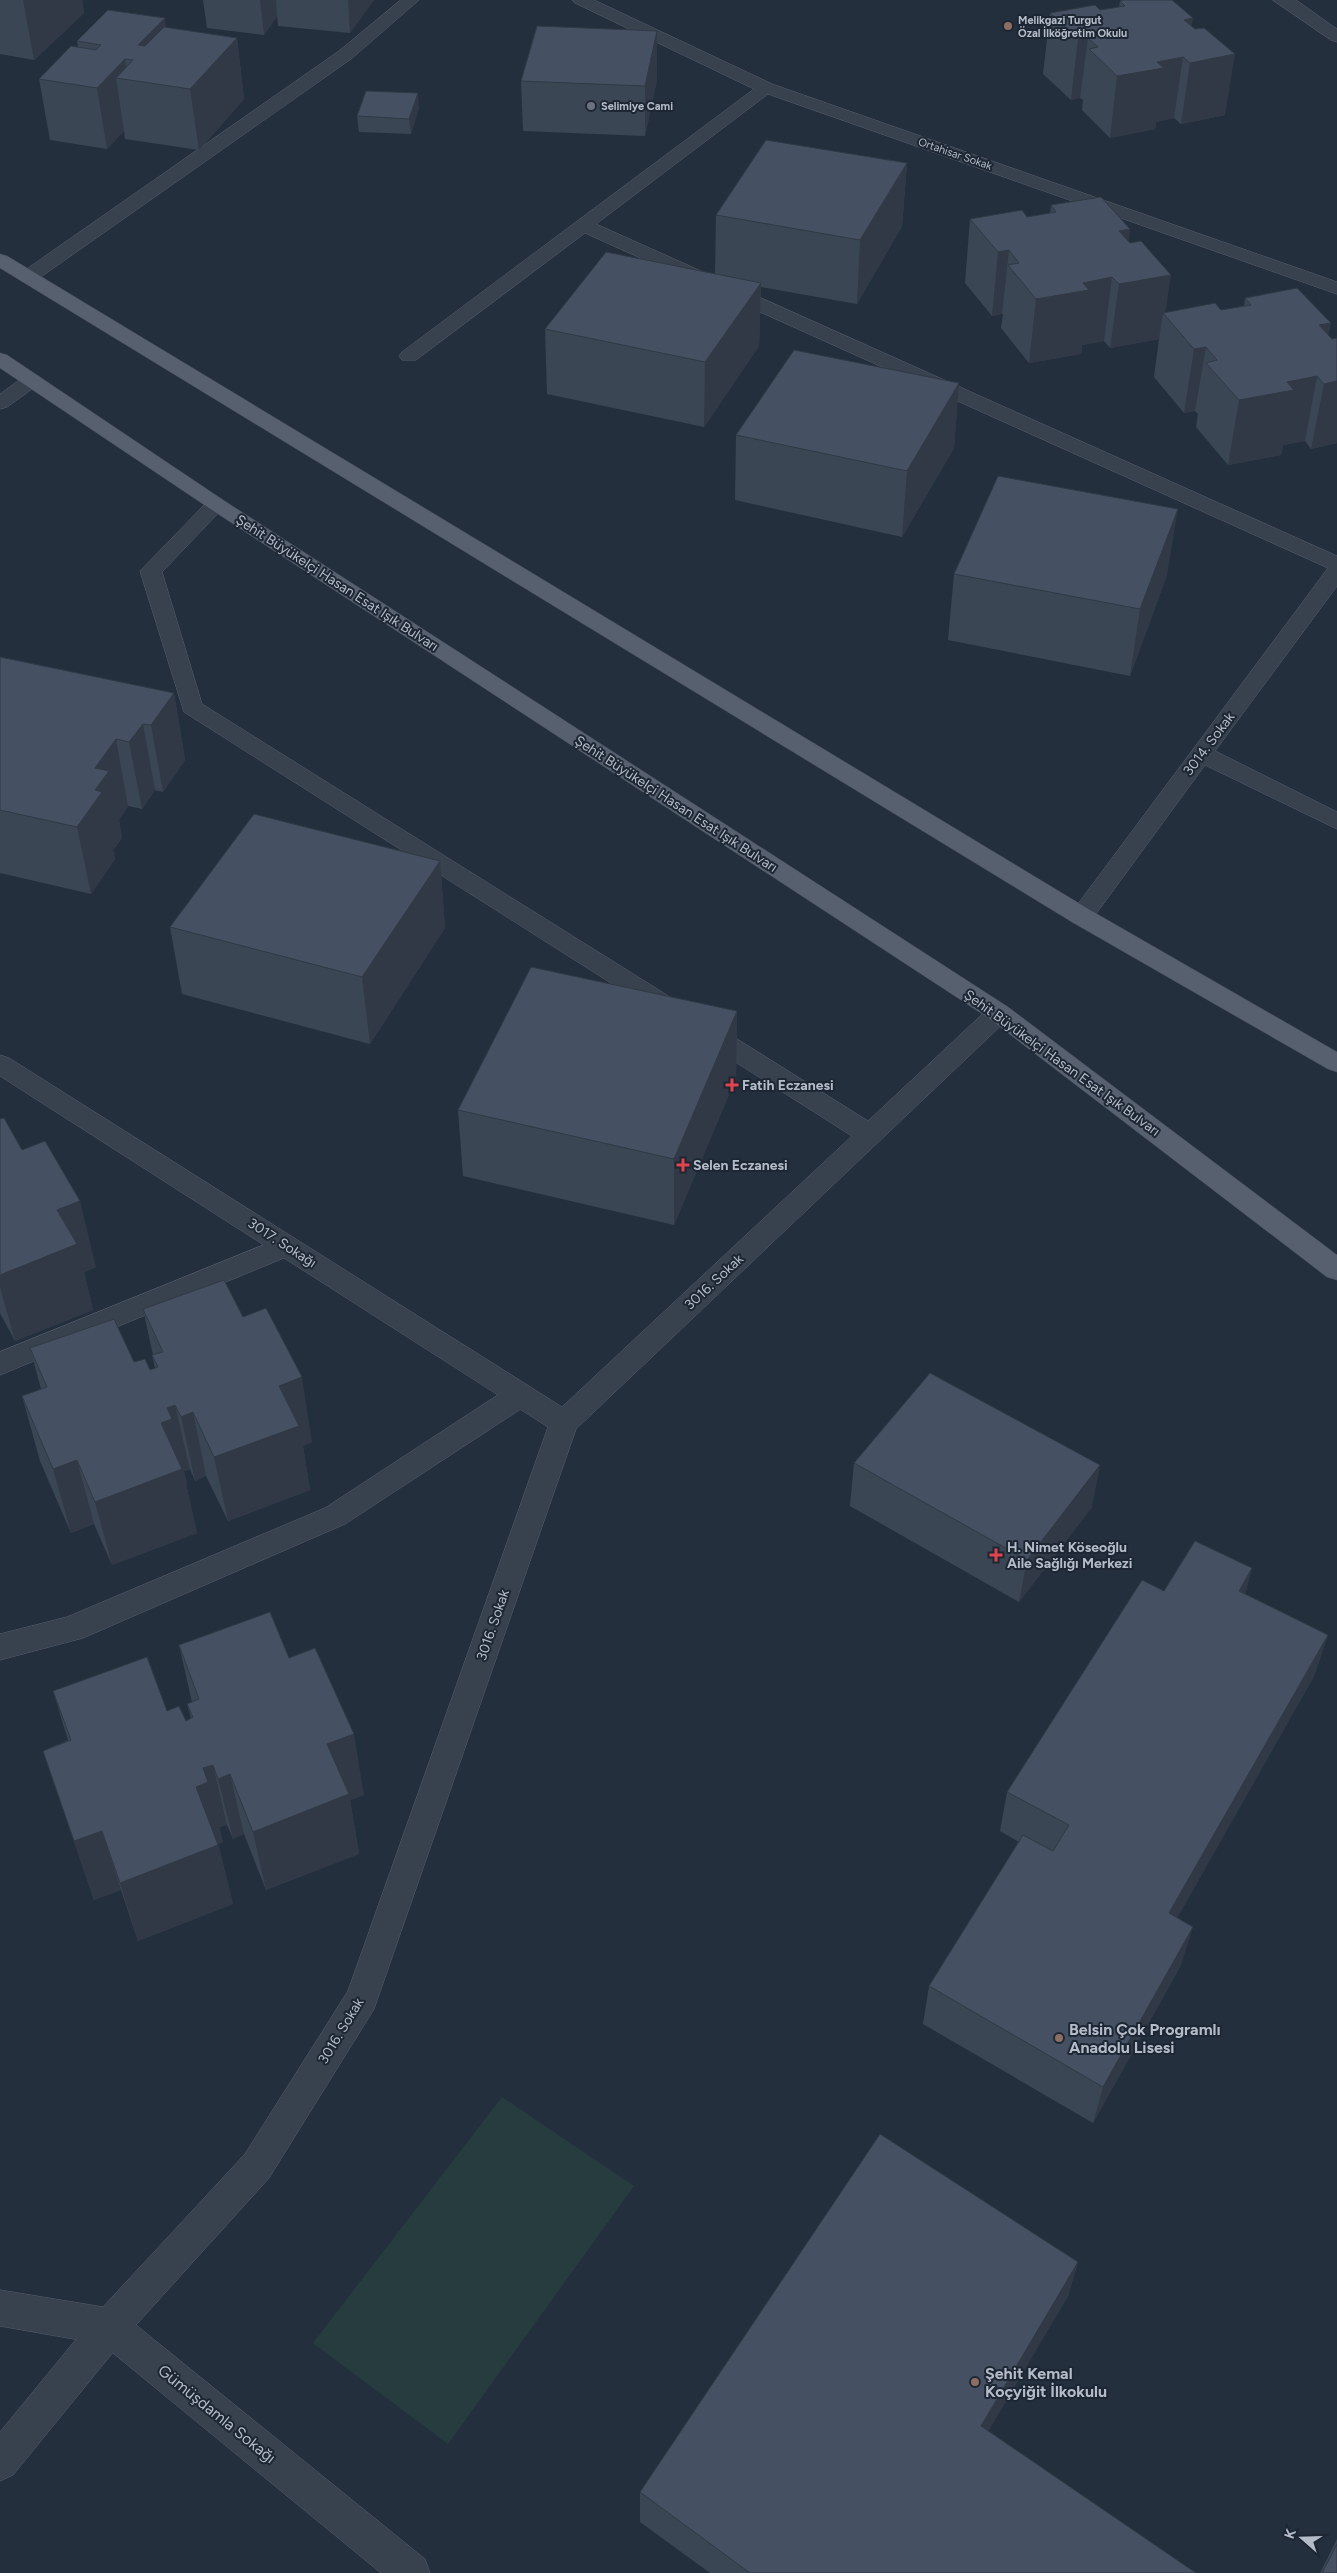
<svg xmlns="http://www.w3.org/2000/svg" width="1337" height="2573" font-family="Figtree,sans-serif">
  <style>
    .green { fill: #263c3f }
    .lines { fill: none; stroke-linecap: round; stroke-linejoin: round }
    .lane-casing { stroke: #565f6c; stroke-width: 1 }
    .street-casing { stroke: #565f6c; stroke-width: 1 }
    .primary-casing { stroke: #414a57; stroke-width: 1 }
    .lane { fill: #38414e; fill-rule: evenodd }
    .street { fill: #38414e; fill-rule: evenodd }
    .primary { fill: #56606e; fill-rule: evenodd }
    .wall { fill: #3b4654 }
    .shaded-wall { fill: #303945 }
    .building { fill: #455162; stroke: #303945 }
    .education-dot { fill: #8d6e63; stroke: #1d2633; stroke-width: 2 }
    .worship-dot { fill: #6b7280; stroke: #1d2633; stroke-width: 2 }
    .health-dot { fill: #e0444e; stroke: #1d2633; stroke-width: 2 }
    .labels { text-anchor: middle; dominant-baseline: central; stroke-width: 4; stroke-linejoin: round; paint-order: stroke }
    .far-poi-label { font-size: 11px; font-weight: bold; fill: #b4bcc9; stroke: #1d2633; text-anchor: start }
    .far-street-label { font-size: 11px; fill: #b4bcc9; stroke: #1d2633 }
    .street-label { font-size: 14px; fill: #b4bcc9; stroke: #1d2633 }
    .poi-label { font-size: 14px; font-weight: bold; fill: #b4bcc9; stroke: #1d2633; text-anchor: start }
    .near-poi-label { font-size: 16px; font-weight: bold; fill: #b4bcc9; stroke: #1d2633; text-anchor: start }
    .near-street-label { font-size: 16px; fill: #b4bcc9; stroke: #1d2633 }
  </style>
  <rect width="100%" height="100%" fill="#242f3e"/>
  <path class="green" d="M502 2097 634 2186 448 2444 313 2343Z"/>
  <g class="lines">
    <g class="lane-casing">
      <g id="lane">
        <path d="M1273 0H1296L1337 29V42L1331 40Z"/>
        <path d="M286 1236 296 1239 300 1246 296 1253 0 1375V1352Z"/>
        <path d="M520 1384 530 1387 534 1395 530 1403 345 1524 83 1638 0 1660V1634L67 1617 325 1508 510 1387Z"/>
        <path d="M110 2309 123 2314 128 2327 123 2340 13 2475 0 2481V2432L97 2314Z"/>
      </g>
    </g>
    <g class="street-casing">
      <g id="street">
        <path d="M401 0H419L351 59 35 281H21L19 277 21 273 339 51Z"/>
        <path d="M573 0H594L772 84 1337 282V294L768 94 596 224 1337 556V586L1215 751 1337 812V829L1205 765 1090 922 1081 924 1072 922 1069 916 1328 568 585 233 416 360H402L399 356 402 352 754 89 575 3Z"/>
        <path d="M32 374 39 376 42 380 39 384 7 407 0 409V394L25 376Z"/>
        <path d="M216 498 223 500 226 504 223 508 162 572 202 704 868 1121 990 1007 999 1004 1008 1007 1012 1013 1008 1019 576 1429 374 2009 269 2178 136 2325 425 2559 430 2573H381L102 2344 0 2326V2290L103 2307 245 2154 348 1991 548 1427 0 1076V1055L9 1058 562 1407 852 1136 184 712 140 571 209 500Z"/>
      </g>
    </g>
    <g class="primary-casing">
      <g id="primary">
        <path d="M0 254 7 256 1090 910 1337 1052V1072L1328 1069 1072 922 0 268Z"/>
        <path d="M0 353 7 355 223 500 1008 1007 1337 1255V1280L1327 1277 990 1019 209 508 0 368Z"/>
      </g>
    </g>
    <use href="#lane" class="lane"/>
    <use href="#street" class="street"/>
    <use href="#primary" class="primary"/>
  </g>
  <g class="wall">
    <path d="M0 0H82L84 13 34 60 0 54Z"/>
    <path d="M203 0H374L350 33 278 26 277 16 264 35 207 28Z"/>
    <path d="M1120 1 1192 27 1225 115 1181 124 1174 118 1156 122 1155 129 1110 138 1082 110 1083 100 1080 98 1071 100 1043 74 1050 13 1100 10 1119 7Z"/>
    <path d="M166 28 237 38 244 99 199 150 125 139 124 131 107 149 50 140 39 79 78 47 77 41Z"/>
    <path d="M657 80 645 136 523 131 521 81Z"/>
    <path d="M419 108 411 134 359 132 357 116Z"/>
    <path d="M907 163 902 226 857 304 761 287 759 346 704 427 547 394 545 329 715 274 716 215Z"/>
    <path d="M1051 205 1130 229 1128 241 1165 312 1221 310 1244 306 1245 298 1328 335 1332 339 1337 338V443L1311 449 1305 441 1283 445 1281 455 1228 465 1196 427 1198 414 1195 411 1184 413 1154 377 1159 339 1110 348 1104 341 1082 345 1081 354 1029 363 1001 328 1003 314H1002L992 316 965 283 970 219 1027 217 1050 213Z"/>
    <path d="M959 383 954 448 902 537 735 500 736 435Z"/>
    <path d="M954 574 1167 575 1130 676 948 640Z"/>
    <path d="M0 657 174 693 185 760 163 792 155 790 142 809 128 806 119 820 122 838 113 850 115 859 91 894 0 873Z"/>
    <path d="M440 861 445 928 370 1044 182 994 170 927Z"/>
    <path d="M737 1011 736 1078 674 1225 463 1176 458 1110Z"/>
    <path d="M0 1119 22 1150 96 1267 84 1272 93 1310 15 1341 0 1313Z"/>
    <path d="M143 1309 243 1317 312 1442 303 1446 310 1490 228 1521 206 1476 195 1481 190 1469 184 1471 187 1484H186L197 1533 112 1565 94 1524 71 1533 40 1461 22 1396 41 1389 30 1348 134 1362 150 1370 155 1368 152 1355H153Z"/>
    <path d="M854 1463 1092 1507 1019 1602 850 1506Z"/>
    <path d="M1252 1568 1245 1594 1328 1635 1314 1676 1177 1918 1181 1965 1093 2123 923 2024 929 1986 1019 1842 1000 1831 1007 1792 1164 1591Z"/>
    <path d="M179 1645 289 1658 364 1795 350 1800 359 1854 266 1890 244 1834 233 1839 227 1825 219 1827 223 1842 218 1844 233 1904 138 1941 121 1890 94 1900 43 1751 68 1740 53 1691 167 1711 186 1721 191 1718 187 1704 192 1702Z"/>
    <path d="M1078 2262 1068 2296 988 2431 1196 2573H710L640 2522V2492Z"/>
    <path d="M1337 2539V2573H1320Z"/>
  </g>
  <g class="shaded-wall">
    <path d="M23 0H82L84 13 34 60Z"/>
    <path d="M260 0H276L277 16 264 35Z"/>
    <path d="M348 0H374L350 33Z"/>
    <path d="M165 18 173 79 138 45Z"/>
    <path d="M1193 18 1187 61 1183 57 1174 118 1156 122 1155 129 1110 138 1117 76 1157 62 1184 20Z"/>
    <path d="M657 31V80L645 136V86Z"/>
    <path d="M237 38 244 99 199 150 190 89Z"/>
    <path d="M1088 38 1080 98 1071 100 1078 39Z"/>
    <path d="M1235 54 1225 115 1181 124 1190 63Z"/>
    <path d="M125 59 128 80 116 78 124 131 107 149 97 88Z"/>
    <path d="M418 93 419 108 411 134 409 119Z"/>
    <path d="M907 163 902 226 857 304 860 240Z"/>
    <path d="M1130 229 1122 283 1171 275 1165 315 1163 313 1159 339 1110 348 1119 284V231Z"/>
    <path d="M1009 250 1002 314 992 316 998 252Z"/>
    <path d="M1112 277 1104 341 1082 345 1081 354 1029 363 1036 299 1083 283Z"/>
    <path d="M761 283 759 346 704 427 705 362Z"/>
    <path d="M1331 323 1320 378 1317 376 1305 441 1283 445 1281 455 1228 465 1239 400 1287 382 1319 325Z"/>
    <path d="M1206 347 1195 411 1184 413 1194 349Z"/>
    <path d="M1337 381V443L1311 449 1324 384Z"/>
    <path d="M959 383 954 448 902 537 907 471Z"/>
    <path d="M1178 509 1167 575 1130 676 1140 609Z"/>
    <path d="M174 693 185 760 163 792 151 725Z"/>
    <path d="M143 724 155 790 142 809 129 742Z"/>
    <path d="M116 739 128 806 119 820 122 838 113 850 115 859 91 894 77 827 95 790V768Z"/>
    <path d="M440 861 445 928 370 1044 362 977Z"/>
    <path d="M737 1011 736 1078 674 1225V1159Z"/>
    <path d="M80 1201 96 1267 84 1272 93 1310 15 1341 0 1287V1275L57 1210Z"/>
    <path d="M302 1377 312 1442 303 1446 310 1490 228 1521 214 1457 279 1386Z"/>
    <path d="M175 1405 190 1469 184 1471 187 1484H186L197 1533 112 1565 95 1502 167 1408Z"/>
    <path d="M193 1412 206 1476 195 1481 181 1417Z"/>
    <path d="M77 1460 94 1524 71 1533 53 1469Z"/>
    <path d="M1100 1465 1092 1507 1019 1602 1027 1560Z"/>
    <path d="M1252 1568 1241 1610 1239 1591Z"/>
    <path d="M1328 1635 1314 1676 1158 1952 1169 1913Z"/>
    <path d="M354 1734 364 1795 350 1800 359 1854 266 1890 253 1832 327 1744Z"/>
    <path d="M213 1765 227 1825 219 1827 223 1842 211 1847 196 1787 203 1768Z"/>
    <path d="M230 1774 244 1834 233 1839 218 1779Z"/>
    <path d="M102 1831 121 1890 94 1900 74 1841Z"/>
    <path d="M218 1845 233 1904 138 1941 120 1883Z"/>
    <path d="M1193 1927 1181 1965 1093 2123 1103 2087Z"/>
    <path d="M1078 2262 1068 2296 973 2457 981 2426Z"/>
  </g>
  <g class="building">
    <path d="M1123 0H1172L1193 18 1184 20 1195 29 1204 28 1235 54 1190 63 1183 57 1157 62 1164 68 1117 76 1089 49 1098 47 1088 38 1078 39 1050 13 1095 5 1100 10 1125 6 1120 1Z"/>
    <path d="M108 10 165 18 138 45 145 46 164 27 237 38 190 89 116 78 133 60 125 59 97 88 39 79 71 46 96 50 101 45 77 41Z"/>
    <path d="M537 26 657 31 645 86 521 81Z"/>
    <path d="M366 91 418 93 409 119 357 116Z"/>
    <path d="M766 140 907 163 860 240 716 215Z"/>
    <path d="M1101 197 1130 229 1119 231 1130 243 1141 241 1171 275 1119 284 1112 277 1083 283 1089 290 1036 299 1008 265 1019 263 1009 250 998 252 970 219 1022 210 1027 217 1056 212 1051 205Z"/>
    <path d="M606 252 761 283 705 362 545 329Z"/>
    <path d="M1297 288 1331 323 1319 325 1332 339 1337 338V381L1324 384 1317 376 1287 382 1294 390 1239 400 1206 363 1217 360 1206 347 1194 349 1163 313 1215 303 1221 310 1251 305 1245 298Z"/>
    <path d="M794 350 959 383 907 471 736 435Z"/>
    <path d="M998 476 1178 509 1140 609 954 574Z"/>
    <path d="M0 657 174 693 151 725 143 724 129 742 116 739 95 768 109 771 95 790 102 792 77 827 0 810Z"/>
    <path d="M254 814 440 861 362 977 170 927Z"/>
    <path d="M531 967 737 1011 674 1159 458 1110Z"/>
    <path d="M4 1118 22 1150 45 1141 80 1201 57 1210 77 1244 0 1275V1119Z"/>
    <path d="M224 1280 243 1317 266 1308 302 1377 279 1386 299 1426 214 1457 193 1412 181 1417 175 1405 167 1408 172 1419 161 1423 182 1469 95 1502 77 1460 53 1469 22 1396 47 1387 30 1348 114 1319 134 1362 145 1359 150 1370 158 1367 152 1355 163 1352 143 1309Z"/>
    <path d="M930 1373 1100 1465 1027 1560 854 1463Z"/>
    <path d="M1195 1541 1252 1568 1239 1591 1328 1635 1169 1913 1193 1927 1103 2087 929 1986 1023 1835 1053 1851 1069 1825 1007 1792 1142 1580 1164 1591Z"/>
    <path d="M270 1612 289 1658 315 1648 354 1734 327 1744 349 1794 253 1832 230 1774 218 1779 213 1765 203 1768 208 1782 196 1787 218 1845 120 1883 102 1831 74 1841 43 1751 71 1740 53 1691 147 1657 167 1711 179 1706 186 1721 193 1717 187 1704 199 1699 179 1645Z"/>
    <path d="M880 2134 1078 2262 981 2426 1196 2573H750L640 2492Z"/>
    <path d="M1337 2544V2573H1322Z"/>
  </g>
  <g class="education-dot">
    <circle cx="1008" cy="26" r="5"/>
    <circle cx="1059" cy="2038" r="5"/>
    <circle cx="975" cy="2382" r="5"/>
  </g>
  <circle class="worship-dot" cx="591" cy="106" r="5"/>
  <g class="health-dot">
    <path d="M729.5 1077.5h5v5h5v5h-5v5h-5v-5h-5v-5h5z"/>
    <path d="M680.5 1157.5h5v5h5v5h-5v5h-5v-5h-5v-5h5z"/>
    <path d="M993.5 1547.5h5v5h5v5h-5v5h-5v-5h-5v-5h5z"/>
  </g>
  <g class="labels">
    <g class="far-poi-label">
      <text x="1018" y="20">Melikgazi Turgut<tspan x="1018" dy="13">Özal İlköğretim Okulu</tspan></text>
      <text x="601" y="106">Selimiye Cami</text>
    </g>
    <g class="far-street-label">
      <text transform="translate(955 154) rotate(19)">Ortahisar Sokak</text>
    </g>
    <g class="street-label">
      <text transform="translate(337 583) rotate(33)">Şehit Büyükelçi Hasan Esat Işık Bulvarı</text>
      <text transform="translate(1209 744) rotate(-53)">3014. Sokak</text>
      <text transform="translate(676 804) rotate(33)">Şehit Büyükelçi Hasan Esat Işık Bulvarı</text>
      <text transform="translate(1062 1063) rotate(36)">Şehit Büyükelçi Hasan Esat Işık Bulvarı</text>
      <text transform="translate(282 1243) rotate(33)">3017. Sokağı</text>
      <text transform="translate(714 1282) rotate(-43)">3016. Sokak</text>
      <text transform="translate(493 1625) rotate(-71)">3016. Sokak</text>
      <text transform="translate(341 2031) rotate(-59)">3016. Sokak</text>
    </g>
    <g class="poi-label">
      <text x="742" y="1085">Fatih Eczanesi</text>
      <text x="693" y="1165">Selen Eczanesi</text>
      <text x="1007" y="1547">H. Nimet Köseoğlu<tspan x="1007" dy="16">Aile Sağlığı Merkezi</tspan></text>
    </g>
    <g class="near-poi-label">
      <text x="1069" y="2029">Belsin Çok Programlı<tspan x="1069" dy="18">Anadolu Lisesi</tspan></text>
      <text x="985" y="2373">Şehit Kemal<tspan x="985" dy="18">Koçyiğit İlkokulu</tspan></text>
    </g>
    <g class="near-street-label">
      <text transform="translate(217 2414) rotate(39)">Gümüşdamla Sokağı</text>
    </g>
  </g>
  <g transform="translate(1302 2538) rotate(290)" stroke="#1d2633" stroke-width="4" paint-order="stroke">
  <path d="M0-4L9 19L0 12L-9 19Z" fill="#b4bcc9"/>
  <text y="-8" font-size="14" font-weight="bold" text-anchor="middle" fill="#b4bcc9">K</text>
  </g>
</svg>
